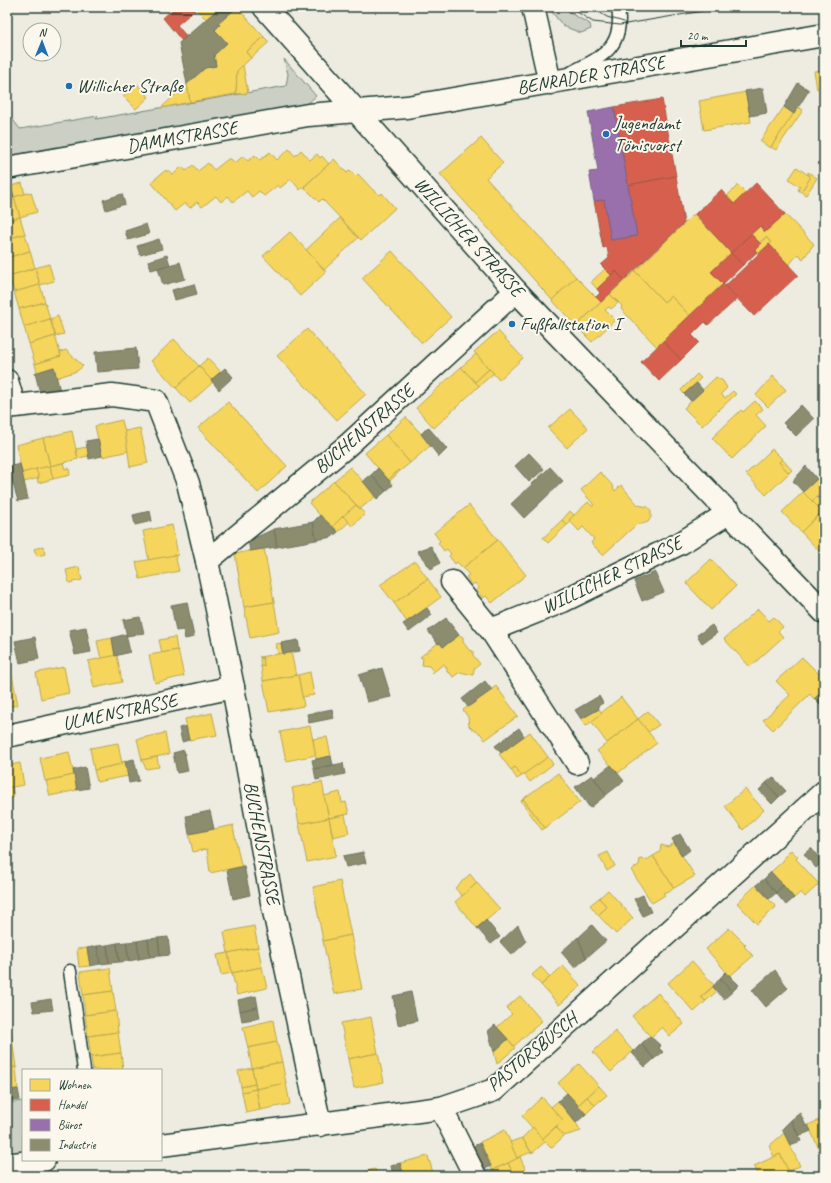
<svg xmlns="http://www.w3.org/2000/svg" width="831" height="1183" font-family="Caveat,sans-serif">
  <style>
    .green { fill: #cbcfc4; stroke: #75867c }
    .homes { fill: #f6d55c; stroke: #b6a750 }
    .shops { fill: #d6604d; stroke: #9f5646 }
    .offices { fill: #9970ab; stroke: #746187 }
    .industry { fill: #8c8c6e; stroke: #6b745d }
    .lines { fill: none; stroke-linecap: round; stroke-linejoin: round }
    .service-casing { stroke: #1f3d34; stroke-width: 15 }
    .minor-casing { stroke: #1f3d34; stroke-width: 25 }
    .service { stroke: #fbf7ec; stroke-width: 12 }
    .minor { stroke: #fbf7ec; stroke-width: 22 }
    .tram { stroke: #1f3d34; stroke-width: 1 }
    .poi-dot { fill: #1f6fb2; stroke: #fbf7ec; stroke-width: 1.5 }
    .labels { text-anchor: middle; dominant-baseline: central; stroke-width: 4; stroke-linejoin: round; paint-order: stroke }
    .street-label { font-size: 19px; fill: #1f3d34; stroke: #fbf7ec }
    .poi-label { font-size: 19px; fill: #1f3d34; stroke: #fbf7ec; text-anchor: start }
  </style>
  <rect width="100%" height="100%" fill="#eeece1"/>
  <filter id="ink" filterUnits="userSpaceOnUse"><feTurbulence type="fractalNoise" baseFrequency=".025" numOctaves="2"/><feDisplacementMap in="SourceGraphic" scale="8" xChannelSelector="R" yChannelSelector="G"/><feConvolveMatrix kernelMatrix="1 2 1 2 8 2 1 2 1" color-interpolation-filters="sRGB"/></filter>
  <g filter="url(#ink)">
    <g class="green">
      <path d="M548 7H564L570 13 590 24 591 29 581 33 563 26Z"/>
      <path d="M284 59 316 96 306 105 7 157V112L20 129 98 116 96 119 286 86 288 74Z"/>
      <path d="M23 1101V1155L7 1157V1103Z"/>
    </g>
    <g class="homes">
      <path d="M194 7H220L206 19Z"/>
      <path d="M237 7 264 37 246 52 251 58 237 71 236 94 190 102 187 84 205 68 216 66 214 55 227 43 215 30 220 25 218 24Z"/>
      <path d="M264 37 269 42 251 58 246 52Z"/>
      <path d="M243 65 248 93 236 94 237 71Z"/>
      <path d="M824 70V87L817 89 814 71Z"/>
      <path d="M137 84 149 97 136 109 123 96Z"/>
      <path d="M187 84 190 102 161 108 162 107Z"/>
      <path d="M746 92 751 122 704 130 699 101Z"/>
      <path d="M784 107 794 114 770 148 760 141Z"/>
      <path d="M798 107 803 110 776 150 771 147Z"/>
      <path d="M481 138 503 163 486 178 576 277 552 300 440 174Z"/>
      <path d="M289 149 295 156 301 150 310 160 317 154 320 158 322 156 329 164 300 190 291 179 280 188 278 185 264 196 259 191 252 197 247 191 233 202 228 196 221 202 216 196 202 207 197 202 190 208 185 203 175 211 151 182 166 170 167 172 169 170 173 175 180 168 182 167 186 171 193 165 198 171 208 163 214 170 228 159H231L235 163 242 157H244L248 161 255 155 260 160 270 152 277 160Z"/>
      <path d="M334 159 347 173 350 170 356 176 358 174 373 190 380 195 382 193 395 208 361 240 322 199 319 202 304 187Z"/>
      <path d="M797 167 811 177 803 189 789 179Z"/>
      <path d="M808 172 817 178 806 195 798 190 800 186 803 189 811 177 808 174Z"/>
      <path d="M22 183 25 194 14 197 11 186Z"/>
      <path d="M738 185 746 193 734 204 727 196Z"/>
      <path d="M31 192 37 212 20 217 14 197Z"/>
      <path d="M14 197 20 217 7 221V199Z"/>
      <path d="M694 214 731 253 711 272 723 284 690 316 671 296 664 302 635 271Z"/>
      <path d="M785 214 814 244 803 259 798 254 789 265 769 244 771 243 766 237 759 243 751 234 760 226 765 232Z"/>
      <path d="M20 217 25 234 7 239V221Z"/>
      <path d="M340 218 358 238 324 270 306 250Z"/>
      <path d="M290 232 326 272 300 296 263 256Z"/>
      <path d="M25 234 30 251 7 258V239Z"/>
      <path d="M766 237 771 243 758 254 755 250Z"/>
      <path d="M30 251 35 268 9 276 7 258Z"/>
      <path d="M392 251 451 317 422 343 362 278Z"/>
      <path d="M49 264 54 281 40 285 35 268Z"/>
      <path d="M35 268 40 285 14 292 9 276Z"/>
      <path d="M605 269 611 275 597 289 591 282Z"/>
      <path d="M635 271 664 302 671 296 690 316 657 347 621 309 622 306 610 294Z"/>
      <path d="M576 277 601 302 576 326 552 300Z"/>
      <path d="M40 285 45 302 19 309 14 292Z"/>
      <path d="M610 294 618 303 611 309 609 307 605 310 615 320 592 342 576 326Z"/>
      <path d="M45 302 50 319 24 327 19 309Z"/>
      <path d="M58 316 64 334 56 336 50 319Z"/>
      <path d="M50 319 55 336 29 344 24 327Z"/>
      <path d="M307 329 366 394 337 420 277 356Z"/>
      <path d="M498 331 523 358 499 380 474 352Z"/>
      <path d="M55 336 61 356 35 364 29 344Z"/>
      <path d="M174 339 199 366 176 388 151 361Z"/>
      <path d="M66 350 83 366 77 371 56 378 54 367 37 372 35 364 61 356 60 352Z"/>
      <path d="M476 354 489 369 475 382 461 367Z"/>
      <path d="M208 358 221 372 211 380 199 366Z"/>
      <path d="M199 366 213 382 190 403 176 388Z"/>
      <path d="M461 367 479 386 434 428 416 408Z"/>
      <path d="M489 369 494 373 479 386 475 382Z"/>
      <path d="M697 374 701 378 684 394 681 390Z"/>
      <path d="M773 376 786 390 768 407 756 395Z"/>
      <path d="M716 377 723 381 727 388 721 394 725 398 733 391 736 394 702 426 684 408Z"/>
      <path d="M755 401 763 409 756 415 766 426 732 459 712 438 741 410 743 412Z"/>
      <path d="M228 402 287 466 258 493 198 428Z"/>
      <path d="M570 409 588 428 567 448 548 428Z"/>
      <path d="M406 417 431 445 410 463 386 435Z"/>
      <path d="M122 420 129 451 102 457 95 426Z"/>
      <path d="M140 428 148 463 130 467 125 431Z"/>
      <path d="M72 431 78 459 50 466 43 438Z"/>
      <path d="M386 435 410 463 400 471 399 470 388 480 365 453Z"/>
      <path d="M43 438 50 466 22 473 16 445Z"/>
      <path d="M87 447 89 456 78 458 76 449Z"/>
      <path d="M772 449 782 459 779 462 789 473 766 495 746 474Z"/>
      <path d="M782 459 792 470 789 473 779 462Z"/>
      <path d="M63 463 65 469 69 468 70 475 53 479 50 466Z"/>
      <path d="M50 466 53 479 38 483 36 469Z"/>
      <path d="M350 467 376 496 360 509 334 481Z"/>
      <path d="M36 469 39 478 24 482 22 473Z"/>
      <path d="M399 470 400 471 390 481 388 480Z"/>
      <path d="M600 472 614 487 613 488 615 491 621 485 638 505 648 507 651 511V517L648 522 642 524H637L603 555 591 543 594 539 583 527 579 531 569 520 588 502 592 506 594 505 581 490Z"/>
      <path d="M817 479 824 487V490L812 501 803 492Z"/>
      <path d="M334 481 356 505 331 528 309 503Z"/>
      <path d="M803 492 822 511 801 532 782 512Z"/>
      <path d="M817 497 824 505V510L822 511 812 501Z"/>
      <path d="M356 505 365 514 352 526 343 516Z"/>
      <path d="M469 505 498 540 463 568 457 562 455 564 449 556 451 554 447 549 444 551 438 543 440 541 434 533Z"/>
      <path d="M824 510V547L820 552 801 532Z"/>
      <path d="M570 511 574 515 569 520 571 522 567 525 562 520Z"/>
      <path d="M343 516 349 522 338 532 333 526Z"/>
      <path d="M562 520 567 525 548 543 543 538Z"/>
      <path d="M172 525 178 555 149 561 143 531Z"/>
      <path d="M498 540 526 575 492 603 486 596 483 598 476 590 479 588 475 583 472 585 466 577 469 575 463 568Z"/>
      <path d="M43 546 45 554 37 556 34 549Z"/>
      <path d="M264 548 274 602 244 607 235 554Z"/>
      <path d="M175 555 179 571 140 579 136 562Z"/>
      <path d="M711 559 736 586 711 610 686 583Z"/>
      <path d="M415 561 428 579 394 603 380 585Z"/>
      <path d="M79 567 82 580 69 583 66 570Z"/>
      <path d="M428 579 441 597 407 622 394 603Z"/>
      <path d="M274 602 279 632 250 638 244 607Z"/>
      <path d="M758 609 769 621 774 617 783 627 778 631 783 637 750 667 724 639Z"/>
      <path d="M459 635 463 637V642L469 650 473 651V655L480 664 474 669 473 675 460 672 453 677 450 673 447 672V669L444 664 432 673 433 671 429 666 422 665 423 658 420 657 438 643H440L443 647Z"/>
      <path d="M175 637 177 650 162 653 159 640Z"/>
      <path d="M112 638 115 656 101 659 97 641Z"/>
      <path d="M281 643 283 654H278L276 644Z"/>
      <path d="M178 650 184 676 155 683 149 655Z"/>
      <path d="M291 652 296 675 263 681 261 667 264 666 263 658 259 657Z"/>
      <path d="M117 655 122 682 94 688 88 661Z"/>
      <path d="M802 657 824 679V690L814 699 810 694 773 730 763 720 790 695 776 681Z"/>
      <path d="M263 658 264 666 261 667 260 659Z"/>
      <path d="M7 665H10L18 705 7 707Z"/>
      <path d="M64 667 69 693 41 699 36 673Z"/>
      <path d="M310 672 314 695 302 697 298 675Z"/>
      <path d="M298 675 304 706 269 712 263 681Z"/>
      <path d="M496 686 518 716 485 740 481 734 472 729 469 726 468 717 463 710Z"/>
      <path d="M621 697 638 719 607 743 591 721Z"/>
      <path d="M599 709 602 713 586 726 581 719Z"/>
      <path d="M648 711 659 725 648 732 638 719Z"/>
      <path d="M212 713 217 735 189 740 185 719Z"/>
      <path d="M638 719 657 743 618 773 597 751Z"/>
      <path d="M310 726 316 755 286 761 280 732Z"/>
      <path d="M530 732 548 757 522 776 515 767 511 770 499 754Z"/>
      <path d="M165 733 169 754 142 760 137 739Z"/>
      <path d="M327 737 331 756 316 759 313 739Z"/>
      <path d="M118 743 122 764 94 770 90 748Z"/>
      <path d="M69 752 74 775 45 781 40 758Z"/>
      <path d="M157 757 159 767 146 769 142 760Z"/>
      <path d="M548 757 553 764 530 782 524 774Z"/>
      <path d="M125 761 128 776 97 782 94 770 122 764V762Z"/>
      <path d="M20 763 24 785 7 788V766Z"/>
      <path d="M515 767 522 776 517 779 511 770Z"/>
      <path d="M558 773 580 802 545 828 523 799Z"/>
      <path d="M74 775 77 790 50 796 46 781Z"/>
      <path d="M322 782 329 818 299 824 292 788Z"/>
      <path d="M12 787 14 797 7 798V788Z"/>
      <path d="M745 789 764 810 743 830 725 806Z"/>
      <path d="M340 792 342 803 346 802 349 814 329 818 324 796Z"/>
      <path d="M523 799 545 828 542 830 521 801Z"/>
      <path d="M345 815 349 833 333 837 329 818Z"/>
      <path d="M329 818 336 856 307 862 299 824Z"/>
      <path d="M234 825 233 827 241 865 244 866 210 873 207 849 193 852 189 834Z"/>
      <path d="M674 843 695 876 674 888 653 856 660 852 661 845 668 847Z"/>
      <path d="M791 850 798 857 796 859 819 884 805 897 801 892 794 898 771 872 783 861 784 857Z"/>
      <path d="M608 852 615 866 607 871 599 856Z"/>
      <path d="M653 856 674 888 669 892 668 891 663 893 665 895 652 903 631 870 639 865 640 859 647 860Z"/>
      <path d="M470 874 477 883 462 896 455 888Z"/>
      <path d="M340 881 351 935 323 941 313 887Z"/>
      <path d="M477 883 500 909 477 928 455 902Z"/>
      <path d="M756 885 776 907 757 924 737 903Z"/>
      <path d="M608 890 633 918 616 934 598 915 607 907 599 898Z"/>
      <path d="M599 898 607 907 598 915 590 905Z"/>
      <path d="M254 926 258 947 228 953 224 932Z"/>
      <path d="M729 928 746 945 744 946 753 956 730 976 706 949Z"/>
      <path d="M351 935 362 989 334 994 323 941Z"/>
      <path d="M258 947 262 967 232 973 228 953Z"/>
      <path d="M87 948 90 966 79 967 77 949Z"/>
      <path d="M228 953 232 973 221 975 217 955Z"/>
      <path d="M692 961 714 985 701 997 706 1001 694 1012 668 983Z"/>
      <path d="M563 966 581 986 559 1005 541 985Z"/>
      <path d="M262 967 267 988 237 995 232 973Z"/>
      <path d="M541 967 550 977 541 985 532 975Z"/>
      <path d="M110 968 113 991 83 995 80 972Z"/>
      <path d="M713 987 717 991 706 1001 701 997Z"/>
      <path d="M113 991 116 1011 85 1015 83 995Z"/>
      <path d="M658 993 684 1024 670 1036 662 1027 651 1037 632 1016Z"/>
      <path d="M520 996 542 1021 514 1046 497 1027 512 1014 506 1008Z"/>
      <path d="M7 1005 10 1025 7 1026Z"/>
      <path d="M116 1011 118 1032 88 1036 85 1015Z"/>
      <path d="M371 1017 378 1053 348 1059 341 1023Z"/>
      <path d="M273 1020 277 1042 248 1048 243 1027Z"/>
      <path d="M10 1025 13 1046 7 1047V1026Z"/>
      <path d="M615 1031 633 1051 611 1072 593 1052Z"/>
      <path d="M118 1032 121 1053 91 1057 88 1036Z"/>
      <path d="M508 1039 515 1048 497 1064 494 1052Z"/>
      <path d="M277 1042 282 1062 252 1068 248 1048Z"/>
      <path d="M13 1046 16 1067 7 1068V1047Z"/>
      <path d="M121 1053 123 1070H93L91 1057Z"/>
      <path d="M378 1053 384 1082 354 1088 348 1059Z"/>
      <path d="M282 1062 286 1083 256 1089 252 1068Z"/>
      <path d="M579 1064 599 1086 578 1105 558 1083Z"/>
      <path d="M16 1067 18 1089 7 1090V1068Z"/>
      <path d="M252 1068 255 1084 241 1087 238 1071Z"/>
      <path d="M286 1083 290 1104 260 1110 256 1089Z"/>
      <path d="M255 1084 256 1089 242 1092 241 1087Z"/>
      <path d="M599 1086 607 1095 595 1105 587 1097Z"/>
      <path d="M256 1089 260 1110 246 1113 242 1092Z"/>
      <path d="M542 1097 563 1120 542 1139 522 1116Z"/>
      <path d="M587 1097 595 1105 586 1114 578 1105Z"/>
      <path d="M558 1101 576 1123 581 1131 564 1136 556 1127 563 1120 551 1107Z"/>
      <path d="M824 1118V1147L819 1149 808 1125Z"/>
      <path d="M533 1127 545 1142 532 1153 522 1138Z"/>
      <path d="M556 1127 564 1136 551 1148 542 1139Z"/>
      <path d="M505 1130 518 1159 492 1170 480 1142Z"/>
      <path d="M784 1133 800 1166 788 1171 780 1154 774 1157 769 1146Z"/>
      <path d="M522 1138 531 1152 517 1158 510 1142Z"/>
      <path d="M780 1154 791 1176H759L754 1166Z"/>
      <path d="M428 1156 434 1176H404L400 1163Z"/>
      <path d="M520 1157 526 1170 514 1176 508 1163Z"/>
      <path d="M508 1163 514 1176H495L493 1170Z"/>
      <path d="M375 1169 377 1176H348Z"/>
    </g>
    <g class="shops">
      <path d="M175 7H194L196 9 177 25 187 37 182 41 163 18Z"/>
      <path d="M662 99 676 176 628 185 614 107Z"/>
      <path d="M676 176 684 223 624 280 616 271 611 275 601 265 609 258 607 247 603 248 594 201 604 200 611 240 637 236 628 185Z"/>
      <path d="M756 183 785 214 765 232 760 226 731 253 695 214 721 190 734 204Z"/>
      <path d="M751 234 761 244 755 250 757 252 743 265 731 253Z"/>
      <path d="M769 244 798 275 754 316 725 286Z"/>
      <path d="M731 253 743 265 723 284 711 272Z"/>
      <path d="M616 271 624 280 601 302 596 297 600 293 597 289Z"/>
      <path d="M723 284 737 299 708 325 705 322 692 335 699 342 681 360 663 341Z"/>
      <path d="M663 341 681 360 659 381 641 362Z"/>
    </g>
    <path class="offices" d="M614 107 637 236 611 240 604 200 594 201 589 172 598 171 588 112Z"/>
    <g class="industry">
      <path d="M220 7H237L218 24 220 25 215 30 227 43 214 55 216 66 205 68 187 84 179 43Z"/>
      <path d="M798 83 809 90 794 114 784 107Z"/>
      <path d="M763 88 767 113 750 116 745 91Z"/>
      <path d="M11 186 14 197 7 199V187Z"/>
      <path d="M122 194 125 204 106 210 103 200Z"/>
      <path d="M146 224 149 234 128 240 125 231Z"/>
      <path d="M159 239 162 249 140 255 137 246Z"/>
      <path d="M167 255 170 265 151 270 148 261Z"/>
      <path d="M180 262 185 279 163 285 158 268Z"/>
      <path d="M194 284 197 294 175 300 172 290Z"/>
      <path d="M136 348 138 369 97 372 95 352Z"/>
      <path d="M54 367 60 391 40 393 35 373Z"/>
      <path d="M225 368 233 377 219 390 211 380Z"/>
      <path d="M697 383 703 390 691 401 684 394Z"/>
      <path d="M801 405 814 419 796 436 783 423Z"/>
      <path d="M428 427 447 449 439 457 421 434Z"/>
      <path d="M98 439 102 456 89 459 86 441Z"/>
      <path d="M529 453 544 469 529 482 515 466Z"/>
      <path d="M7 463 12 480 7 482Z"/>
      <path d="M20 464 28 499 18 501 8 467Z"/>
      <path d="M806 466 817 479 803 492 793 481Z"/>
      <path d="M550 467 563 481 524 518 511 504Z"/>
      <path d="M378 468 393 485 386 491 371 475Z"/>
      <path d="M371 475 386 491 377 499 363 481Z"/>
      <path d="M150 511 152 521 135 525 133 515Z"/>
      <path d="M320 515 338 532 332 537 316 540 313 522Z"/>
      <path d="M313 522 316 540 277 547 274 529Z"/>
      <path d="M274 529 277 547 250 551 248 541Z"/>
      <path d="M431 546 440 563 431 569 417 551Z"/>
      <path d="M655 572 664 592 642 601 634 581Z"/>
      <path d="M187 602 194 637 185 639 183 630 176 631 171 605Z"/>
      <path d="M427 608 432 615 409 632 403 624Z"/>
      <path d="M140 617 144 633 127 636 123 620Z"/>
      <path d="M446 618 459 635 443 647 440 643 438 644 428 631Z"/>
      <path d="M712 625 717 633 702 643 697 635Z"/>
      <path d="M86 627 91 652 75 655 69 630Z"/>
      <path d="M126 634 130 652 115 656 112 638Z"/>
      <path d="M35 637 39 659 20 663 15 641Z"/>
      <path d="M298 640 300 651 283 654 281 643Z"/>
      <path d="M382 668 391 697 367 702 359 675Z"/>
      <path d="M485 681 492 690 468 707 462 699Z"/>
      <path d="M824 690V706L822 707 814 699Z"/>
      <path d="M599 696 603 703 598 706 599 709 581 719 575 710Z"/>
      <path d="M332 709 334 718 309 723 307 714Z"/>
      <path d="M186 726 189 740 182 742 179 728Z"/>
      <path d="M519 728 524 736 501 753 495 746Z"/>
      <path d="M184 750 188 771 177 773 173 753Z"/>
      <path d="M331 756 333 765 314 769 312 760Z"/>
      <path d="M134 759 139 781 129 783 125 761Z"/>
      <path d="M343 763 345 774 316 780 314 769Z"/>
      <path d="M611 765 624 781 606 795 594 778Z"/>
      <path d="M85 767 89 788 77 790 73 770Z"/>
      <path d="M592 775 606 795 590 808 575 787Z"/>
      <path d="M773 777 786 791 779 797 766 783Z"/>
      <path d="M766 783 779 797 772 804 759 790Z"/>
      <path d="M210 811 214 829 189 834 186 816Z"/>
      <path d="M680 834 690 850 682 856 672 839Z"/>
      <path d="M811 848 823 862 816 868 804 854Z"/>
      <path d="M363 852 366 863 346 867 343 856Z"/>
      <path d="M244 866 250 895 233 899 227 870Z"/>
      <path d="M771 872 783 885 776 893 764 879Z"/>
      <path d="M764 879 776 893 769 899 756 885Z"/>
      <path d="M783 885 794 898 786 905 776 893Z"/>
      <path d="M643 895 651 912 643 916 634 899Z"/>
      <path d="M486 920 500 937 491 944 477 928Z"/>
      <path d="M518 925 526 942 512 955 500 942Z"/>
      <path d="M592 925 606 941 586 958 578 938Z"/>
      <path d="M168 937 170 955 160 956 158 938Z"/>
      <path d="M578 937 586 958 575 968 561 952Z"/>
      <path d="M158 938 160 956 150 957 148 939Z"/>
      <path d="M148 939 150 957 139 959 137 941Z"/>
      <path d="M137 941 139 959 129 961 126 942Z"/>
      <path d="M126 942 129 961 119 962 117 943Z"/>
      <path d="M117 943 119 962 109 963 107 945Z"/>
      <path d="M107 945 109 963 100 964 97 946Z"/>
      <path d="M97 946 100 964 90 966 87 948Z"/>
      <path d="M775 970 788 988 766 1007 752 990Z"/>
      <path d="M726 972 739 985 732 992 720 978Z"/>
      <path d="M720 978 732 992 724 999 713 987Z"/>
      <path d="M411 992 417 1021 398 1025 393 996Z"/>
      <path d="M256 996 258 1007 240 1011 238 1000Z"/>
      <path d="M51 999 53 1010 34 1012 32 1002Z"/>
      <path d="M258 1007 260 1018 242 1021 240 1011Z"/>
      <path d="M495 1025 508 1039 494 1052 488 1031Z"/>
      <path d="M650 1036 661 1046 659 1048 663 1052 654 1059 641 1044Z"/>
      <path d="M641 1044 654 1059 645 1067 632 1053Z"/>
      <path d="M18 1089 20 1100 7 1101V1090Z"/>
      <path d="M567 1093 586 1114 576 1123 558 1101Z"/>
      <path d="M800 1113 806 1126 808 1125 811 1131 799 1136 791 1120Z"/>
      <path d="M791 1120 801 1141 790 1145 782 1129Z"/>
      <path d="M480 1143 491 1166 481 1171 471 1147Z"/>
      <path d="M400 1163 404 1176H393L391 1166Z"/>
    </g>
    <g class="lines">
      <g class="service-casing">
        <g id="service">
          <path d="M572 72C604 56 624 47 618 7"/>
          <path d="M70 971 84 1070"/>
        </g>
      </g>
      <g class="minor-casing">
        <g id="minor">
          <path d="M264 7 516 291 824 612"/>
          <path d="M533 7 550 83"/>
          <path d="M7 168 308 115 407 107 824 35"/>
          <path d="M7 381 14 405"/>
          <path d="M7 407 112 395 156 401 188 483 207 561 233 687 272 902 320 1125"/>
          <path d="M207 561 348 445 516 291"/>
          <path d="M452 582 491 630"/>
          <path d="M7 736 233 687"/>
          <path d="M577 763 491 630 563 601 681 543 730 512"/>
          <path d="M441 1108 475 1176"/>
          <path d="M161 1145 441 1108 494 1090 824 792"/>
          <path d="M7 1165 44 1160"/>
        </g>
      </g>
      <use href="#service" class="service"/>
      <use href="#minor" class="minor"/>
      <g class="tram">
        <path d="M569 7 593 22 620 25 727 7"/>
        <path d="M591 7 607 17 624 22"/>
      </g>
    </g>
  </g>
  <g class="poi-dot">
    <circle cx="69" cy="86" r="4"/>
    <circle cx="606" cy="134" r="4"/>
    <circle cx="512" cy="324" r="4"/>
  </g>
  <g class="labels">
    <g class="street-label">
      <text transform="translate(591 75) rotate(-10)">BENRADER STRASSE</text>
      <text transform="translate(182 137) rotate(-10)">DAMMSTRASSE</text>
      <text transform="translate(469 237) rotate(48)">WILLICHER STRASSE</text>
      <text transform="translate(364 429) rotate(-41)">BUCHENSTRASSE</text>
      <text transform="translate(612 575) rotate(-26)">WILLICHER STRASSE</text>
      <text transform="translate(120 712) rotate(-12)">ULMENSTRASSE</text>
      <text transform="translate(262 843) rotate(79)">BUCHENSTRASSE</text>
      <text transform="translate(532 1052) rotate(-40)">PASTORSBUSCH</text>
    </g>
    <g class="poi-label">
      <text x="77" y="86">Willicher Straße</text>
      <text x="614" y="123">Jugendamt<tspan x="614" dy="22">Tönisvorst</tspan></text>
      <text x="520" y="324">Fußfallstation I</text>
    </g>
  </g>
  <rect width="831" height="1183" fill="none" stroke="#fbf7ec" stroke-width="24"/>
  <rect x="12" y="12" width="807" height="1159" fill="none" stroke="#1f3d34" stroke-width="1.5" filter="url(#ink)"/>
  <rect x="22" y="1069" width="140" height="92" fill="#fbf7ec" stroke="#a3ada2"/>
  <rect x="30" y="1079" width="20" height="12" fill="#f6d55c" stroke="#a3ada2"/>
  <text x="58" y="1089" font-size="12" fill="#1f3d34">Wohnen</text>
  <rect x="30" y="1099" width="20" height="12" fill="#d6604d" stroke="#a3ada2"/>
  <text x="58" y="1109" font-size="12" fill="#1f3d34">Handel</text>
  <rect x="30" y="1119" width="20" height="12" fill="#9970ab" stroke="#a3ada2"/>
  <text x="58" y="1129" font-size="12" fill="#1f3d34">Büros</text>
  <rect x="30" y="1139" width="20" height="12" fill="#8c8c6e" stroke="#a3ada2"/>
  <text x="58" y="1149" font-size="12" fill="#1f3d34">Industrie</text>
  <g transform="translate(42 42) rotate(1)"><circle r="19" fill="#fbf7ec" stroke="#a3ada2"/>
  <path d="M0-3L7 15L0 10L-7 15Z" fill="#1f6fb2"/>
  <text y="-6" font-size="11" font-weight="bold" text-anchor="middle" fill="#1f3d34">N</text>
  </g>
  <path d="M681 40v6h65v-6" fill="none" stroke="#1f3d34" stroke-width="2"/>
  <text x="687" y="40" font-size="12" fill="#1f3d34" stroke="#fbf7ec" stroke-width="3" paint-order="stroke">20 m</text>
</svg>
